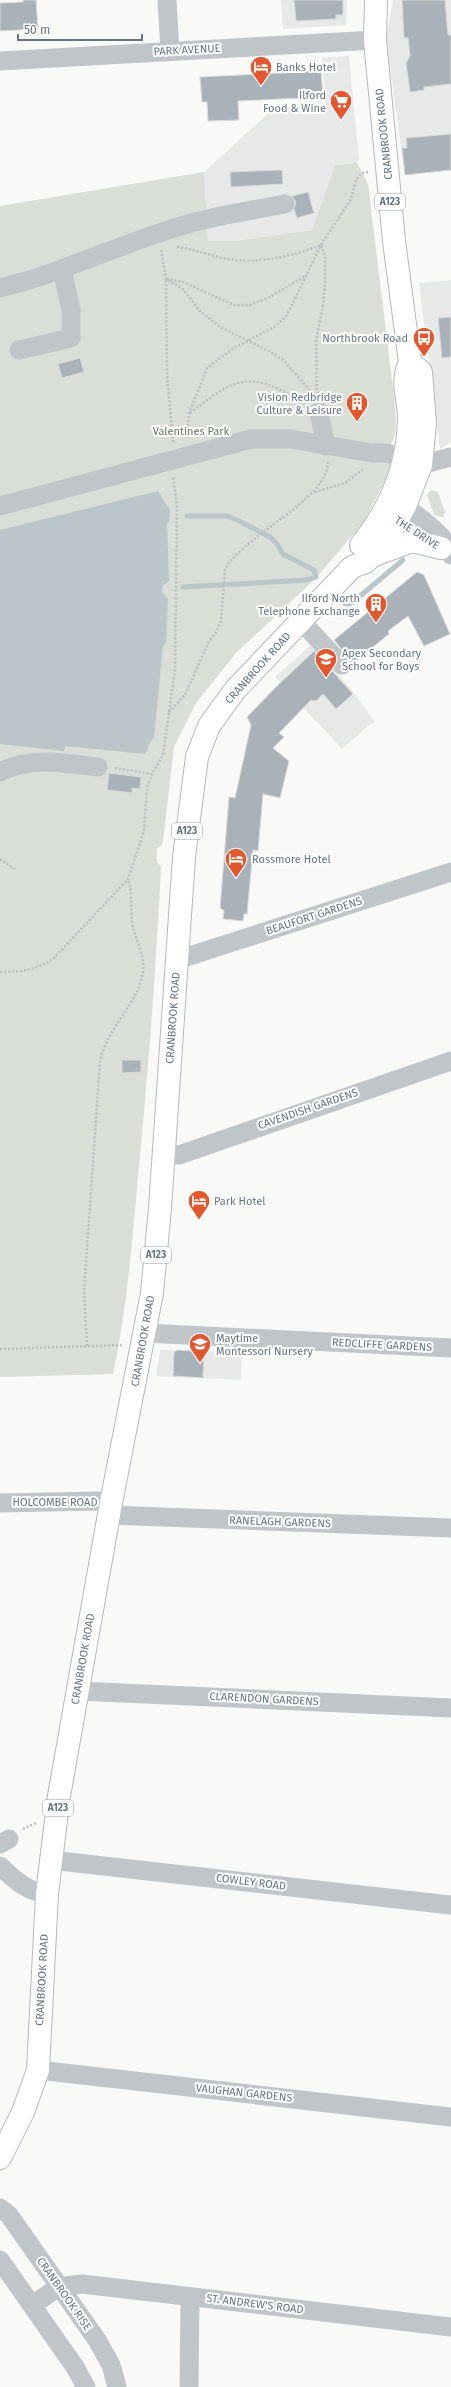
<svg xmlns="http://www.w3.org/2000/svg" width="451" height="2387" font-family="'Fira Sans',sans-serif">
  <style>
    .built { fill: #e7e8e8 }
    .green { fill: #d9ded6 }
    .water { fill: #bac6ca }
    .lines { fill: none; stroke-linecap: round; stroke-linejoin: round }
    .stream { stroke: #bac6ca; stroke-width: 5 }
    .building { fill: #a9b2b8; stroke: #dbdbd9 }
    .major-casing { stroke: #b4b9bd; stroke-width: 24 }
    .path { stroke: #babec1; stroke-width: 2.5; stroke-dasharray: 2 2; stroke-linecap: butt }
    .minor { stroke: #c0c5c9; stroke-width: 19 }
    .major { stroke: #fff; stroke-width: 22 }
    .labels { text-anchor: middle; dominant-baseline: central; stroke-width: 4; stroke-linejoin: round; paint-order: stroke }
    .shield { fill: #fff; stroke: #929ea7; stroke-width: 1 }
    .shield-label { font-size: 10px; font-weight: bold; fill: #647581 }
    .street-label { font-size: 11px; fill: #647581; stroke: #fff }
    .poi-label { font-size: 11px; fill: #647581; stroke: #fff; text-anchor: start }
    .park-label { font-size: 11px; fill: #677963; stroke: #fff }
  </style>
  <rect width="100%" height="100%" fill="#f9f9f7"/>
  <g class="built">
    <path d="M281 0H347L346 25 283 29Z"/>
    <path d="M393 0H451V170L405 175 386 39Z"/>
    <path d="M349 56 359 160 357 163 335 165 312 230 235 241H208L204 172 275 107H326L322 58Z"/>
    <path d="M451 280V442L440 449 419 283Z"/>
    <path d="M312 644 354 693 375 722 368 726 342 749 275 677Z"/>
    <path d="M160 1350 242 1353 241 1380 156 1376Z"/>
  </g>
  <g class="green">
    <path d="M357 163 368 184 394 396C395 409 399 435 390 445V467L388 475 363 523 315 579 236 653 196 703 174 747 163 841 162 845 157 848V862L161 866C156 970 148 1073 138 1177 132 1243 127 1309 113 1374L0 1377V206L204 172 208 241H235L312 230 335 165Z"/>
    <path d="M431 490 438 492 445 512 443 517 434 515 427 495Z"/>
  </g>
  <path class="water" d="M158 491 170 510 169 522 167 523 169 581 163 585 162 592 168 599 166 643 163 646 154 737 149 744 147 752 145 754 65 746 64 751 0 744V530Z"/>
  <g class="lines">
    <g class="stream">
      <path d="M183 587 307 580 316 577 314 570 283 554 277 544 270 537 237 520 227 516H187"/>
      <path d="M344 603 349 604 353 602 403 560"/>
    </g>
  </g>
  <g class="building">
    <path d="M23 0H36L38 29 0 31V3L23 2Z"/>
    <path d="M294 0H343V15H336V19L296 21Z"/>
    <path d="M402 0H445L448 35H451V84L424 87V90L410 92 406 63 410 56 408 38H404Z"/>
    <path d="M321 71 323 97 238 101 239 120 208 121 207 102H202L200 77Z"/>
    <path d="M451 134V170L405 175 402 148H407L406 138Z"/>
    <path d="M282 170 283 184 231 187 230 172Z"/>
    <path d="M308 192 314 213 297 218 294 209 296 202 292 196Z"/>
    <path d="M451 317V357L442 358 438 318Z"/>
    <path d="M80 358 84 372 62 378 58 364Z"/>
    <path d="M417 572 424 575 450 634 424 646 408 616 388 631 389 634 353 663 334 640Z"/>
    <path d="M314 651 353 694 336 709 323 694 316 701 311 700 279 733 284 737 273 748 289 761 280 798 263 794 258 851 253 850 247 914H244L243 921 223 919 224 911 220 908 229 797 235 798 251 725 247 717 277 686Z"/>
    <path d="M109 773 141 777 140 789 132 788V793L107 790Z"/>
    <path d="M122 1060H141V1072L122 1073Z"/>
    <path d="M178 1350 204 1352 203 1378 173 1376 174 1352Z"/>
  </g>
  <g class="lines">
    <g class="major-casing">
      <g id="major">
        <path d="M361 545C390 509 408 466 409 419 409 397 400 383 410 362L394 241 375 40 376 0"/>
        <path d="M372 556 412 541 441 548"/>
        <path d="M0 2158 23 2112 38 2070 47 1894 59 1796 111 1503 152 1293 160 1208 184 857 197 757 209 726 235 690 352 567 366 562 391 531 405 506 421 465 425 424 421 372 410 362"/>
      </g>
    </g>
    <g class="path">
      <path d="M177 247C195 249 210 256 228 259 258 264 294 256 321 245L325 257V283L323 306 316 340 317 396"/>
      <path d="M161 250 166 279 183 289 200 311 220 327 269 351 284 361 314 395"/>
      <path d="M190 413C238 375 251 371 304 403"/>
      <path d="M187 438 189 414 207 368 234 348 276 326 287 315 321 245 351 199 356 180 362 173 368 172"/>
      <path d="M173 442 167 374 166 279 183 282 234 305H250L270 297 307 275"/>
      <path d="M315 492 345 483 362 470"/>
      <path d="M169 712 185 695 209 641 217 631 221 621 225 569C245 534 328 500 328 462"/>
      <path d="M115 768 152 774"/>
      <path d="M0 859 16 870"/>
      <path d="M0 972C21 972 35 970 53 959L128 879 144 831 147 788 152 774 163 755 175 669 177 506 173 477"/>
      <path d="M87 1346 84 1291 100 1062C106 1028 140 1002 143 971 145 952 134 939 132 921 130 907 133 893 128 879"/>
      <path d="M0 1349 122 1345"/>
      <path d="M23 1829 36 1823"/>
    </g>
    <g class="minor">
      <path d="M167 0 170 51"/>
      <path d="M0 61 375 40"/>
      <path d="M0 288C61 273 118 245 178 227 212 216 250 211 285 204"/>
      <path d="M19 350 71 338V310L62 269"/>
      <path d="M319 412 326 446"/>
      <path d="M393 499C408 508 440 531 448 546 450 549 449 552 451 555"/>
      <path d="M0 506 251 439H291L372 453H387L421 465 451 457"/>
      <path d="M301 621 342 665"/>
      <path d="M0 772C31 756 65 763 98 767"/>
      <path d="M177 960 451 872"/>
      <path d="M164 1153 179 1155 451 1061"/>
      <path d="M145 1333 451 1348"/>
      <path d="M0 1503 98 1501 111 1503"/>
      <path d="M109 1515 451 1528"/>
      <path d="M78 1691 451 1708"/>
      <path d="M0 1844 9 1839"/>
      <path d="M50 1860 451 1905"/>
      <path d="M0 1866C15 1880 26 1891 47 1894"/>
      <path d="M38 2070 451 2117"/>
      <path d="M0 2208 9 2215 97 2340 111 2365 117 2387"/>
      <path d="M0 2260 75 2367 86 2387"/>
      <path d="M32 2305 59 2287 82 2284 451 2327"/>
      <path d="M189 2386 190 2297"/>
    </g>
    <use href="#major" class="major"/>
  </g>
  <defs>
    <g id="hotel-pin" transform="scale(1.15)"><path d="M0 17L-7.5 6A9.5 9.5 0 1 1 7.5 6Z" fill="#e2572e" stroke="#fff"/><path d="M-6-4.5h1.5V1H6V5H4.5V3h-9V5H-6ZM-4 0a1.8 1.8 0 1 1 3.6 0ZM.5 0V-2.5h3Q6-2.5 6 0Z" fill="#fff"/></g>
    <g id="supermarket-pin" transform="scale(1.15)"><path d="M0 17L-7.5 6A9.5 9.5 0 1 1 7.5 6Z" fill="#e2572e" stroke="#fff"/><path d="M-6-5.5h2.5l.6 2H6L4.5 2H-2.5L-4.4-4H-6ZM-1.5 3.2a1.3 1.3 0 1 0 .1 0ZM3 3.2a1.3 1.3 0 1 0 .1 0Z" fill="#fff"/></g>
    <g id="bus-pin" transform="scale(1.15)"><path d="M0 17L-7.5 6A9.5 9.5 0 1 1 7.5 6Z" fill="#e2572e" stroke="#fff"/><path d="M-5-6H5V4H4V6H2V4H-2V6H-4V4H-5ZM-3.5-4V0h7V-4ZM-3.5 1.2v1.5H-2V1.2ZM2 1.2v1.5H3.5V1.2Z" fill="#fff"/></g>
    <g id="building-pin" transform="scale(1.15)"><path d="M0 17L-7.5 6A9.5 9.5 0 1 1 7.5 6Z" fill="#e2572e" stroke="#fff"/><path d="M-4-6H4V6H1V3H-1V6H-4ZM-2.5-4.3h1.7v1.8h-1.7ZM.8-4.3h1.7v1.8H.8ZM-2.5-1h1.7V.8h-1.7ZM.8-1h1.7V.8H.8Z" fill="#fff"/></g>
    <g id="school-pin" transform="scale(1.15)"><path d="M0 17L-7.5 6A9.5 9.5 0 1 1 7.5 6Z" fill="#e2572e" stroke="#fff"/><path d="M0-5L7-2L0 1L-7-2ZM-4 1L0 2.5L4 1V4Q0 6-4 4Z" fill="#fff"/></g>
  </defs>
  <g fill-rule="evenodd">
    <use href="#hotel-pin" x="261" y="67"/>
    <use href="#supermarket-pin" x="341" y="101"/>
    <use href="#bus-pin" x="424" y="338"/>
    <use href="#building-pin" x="357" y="403"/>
    <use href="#building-pin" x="376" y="604"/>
    <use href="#school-pin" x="326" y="659"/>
    <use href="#hotel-pin" x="236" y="859"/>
    <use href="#hotel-pin" x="199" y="1201"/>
    <use href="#school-pin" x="200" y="1344"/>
  </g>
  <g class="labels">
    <g class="shield">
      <rect x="375" y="194" width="30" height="16" rx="3"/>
      <rect x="172" y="823" width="30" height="16" rx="3"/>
      <rect x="141" y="1247" width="30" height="16" rx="3"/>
      <rect x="43" y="1800" width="30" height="16" rx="3"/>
    </g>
    <g class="shield-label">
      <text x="390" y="202">A123</text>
      <text x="187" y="831">A123</text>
      <text x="156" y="1255">A123</text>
      <text x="58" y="1808">A123</text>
    </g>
    <g class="street-label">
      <text transform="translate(187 50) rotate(-3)">PARK AVENUE</text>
      <text transform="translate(384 134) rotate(-96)">CRANBROOK ROAD</text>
      <text transform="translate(417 533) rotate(33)">THE DRIVE</text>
      <text transform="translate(258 668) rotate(-48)">CRANBROOK ROAD</text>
      <text transform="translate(314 916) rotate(-18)">BEAUFORT GARDENS</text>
      <text transform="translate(173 1018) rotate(-86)">CRANBROOK ROAD</text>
      <text transform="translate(308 1109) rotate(-19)">CAVENDISH GARDENS</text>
      <text transform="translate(143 1341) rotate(-80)">CRANBROOK ROAD</text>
      <text transform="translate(382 1345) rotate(3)">REDCLIFFE GARDENS</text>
      <text x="55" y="1502">HOLCOMBE ROAD</text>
      <text transform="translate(280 1522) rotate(2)">RANELAGH GARDENS</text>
      <text transform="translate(83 1659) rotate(-80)">CRANBROOK ROAD</text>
      <text transform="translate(264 1699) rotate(3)">CLARENDON GARDENS</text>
      <text transform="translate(251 1882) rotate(7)">COWLEY ROAD</text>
      <text transform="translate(42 1980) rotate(-87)">CRANBROOK ROAD</text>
      <text transform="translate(244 2093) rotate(6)">VAUGHAN GARDENS</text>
      <text transform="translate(64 2294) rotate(55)">CRANBROOK RISE</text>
      <text transform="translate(255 2304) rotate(7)">ST. ANDREW'S ROAD</text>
    </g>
    <g class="poi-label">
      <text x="276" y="67">Banks Hotel</text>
      <text x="326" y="95" text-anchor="end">Ilford<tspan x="326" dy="13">Food &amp; Wine</tspan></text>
      <text x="408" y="338" text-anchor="end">Northbrook Road</text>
      <text x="342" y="397" text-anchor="end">Vision Redbridge<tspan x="342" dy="13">Culture &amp; Leisure</tspan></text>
      <text x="360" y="598" text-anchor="end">Ilford North<tspan x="360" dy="13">Telephone Exchange</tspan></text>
      <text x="342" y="653">Apex Secondary<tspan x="342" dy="13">School for Boys</tspan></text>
      <text x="252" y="859">Rossmore Hotel</text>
      <text x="214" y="1201">Park Hotel</text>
      <text x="216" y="1338">Maytime<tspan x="216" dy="13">Montessori Nursery</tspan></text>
    </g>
    <g class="park-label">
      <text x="191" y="431">Valentines Park</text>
    </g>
  </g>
  <path d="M18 34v6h124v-6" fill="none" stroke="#647581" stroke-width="2"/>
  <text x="24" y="34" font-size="12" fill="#647581" stroke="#ffffff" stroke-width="3" paint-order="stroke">50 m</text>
</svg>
